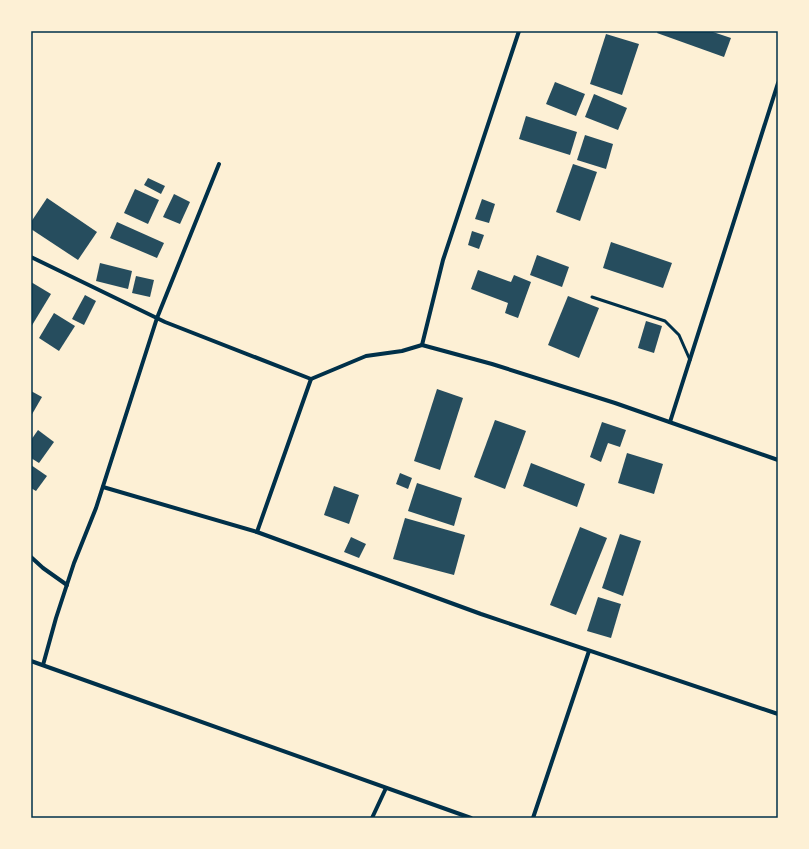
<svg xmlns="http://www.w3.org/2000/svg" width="809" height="849" font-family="Quicksand,sans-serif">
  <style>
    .building { fill: #264d5e }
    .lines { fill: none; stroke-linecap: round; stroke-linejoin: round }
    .service { stroke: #003049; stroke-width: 3 }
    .minor { stroke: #003049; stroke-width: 4 }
    .neatline { fill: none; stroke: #003049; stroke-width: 1.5 }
  </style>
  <rect width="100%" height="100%" fill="#fdf0d5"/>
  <g class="building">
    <path d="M658 31H710L731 38 724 57 657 33Z"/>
    <path d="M606 34 639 44 622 95 590 84Z"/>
    <path d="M555 82 585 94 576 116 546 104Z"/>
    <path d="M594 94 627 108 618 130 585 117Z"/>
    <path d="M526 116 577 132 570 155 519 139Z"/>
    <path d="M585 135 613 144 606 169 577 160Z"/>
    <path d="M573 164 597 172 580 221 556 212Z"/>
    <path d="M148 178 165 186 161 194 144 185Z"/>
    <path d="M135 189 159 200 148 224 124 213Z"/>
    <path d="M174 194 190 202 180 224 163 217Z"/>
    <path d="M47 198 97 232 78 260 31 229V222Z"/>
    <path d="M482 199 495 204 489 223 475 219Z"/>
    <path d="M117 222 164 243 157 258 110 238Z"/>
    <path d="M472 231 484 235 479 249 468 245Z"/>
    <path d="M611 242 672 263 663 288 603 268Z"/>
    <path d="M537 255 569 267 562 287 530 275Z"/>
    <path d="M100 263 132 271 128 289 96 281Z"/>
    <path d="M478 270 511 282 514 275 531 282 518 318 505 313 508 303 471 289Z"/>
    <path d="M136 276 154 280 150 297 132 293Z"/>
    <path d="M31 282 51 294 31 327Z"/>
    <path d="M85 295 96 301 84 325 72 319Z"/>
    <path d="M568 296 599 308 579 358 548 345Z"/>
    <path d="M54 313 75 326 59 351 39 338Z"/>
    <path d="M646 321 662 326 654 353 638 348Z"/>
    <path d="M437 389 463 398 440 470 414 461Z"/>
    <path d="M31 391 42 397 31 416Z"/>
    <path d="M495 420 526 431 505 489 474 477Z"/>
    <path d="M602 422 626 430 620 447 608 443 601 462 590 457Z"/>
    <path d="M38 430 54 442 39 463 31 458V440Z"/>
    <path d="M627 453 663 464 654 494 618 483Z"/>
    <path d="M531 463 585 484 577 507 523 486Z"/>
    <path d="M31 465 47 476 36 491 31 488Z"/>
    <path d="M400 473 412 478 408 489 396 484Z"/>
    <path d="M417 483 462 498 454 526 408 511Z"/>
    <path d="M334 486 359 495 349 524 324 515Z"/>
    <path d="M405 518 465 535 454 575 393 559Z"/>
    <path d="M580 527 607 538 576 615 550 605Z"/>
    <path d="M620 534 641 541 623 596 602 588Z"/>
    <path d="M351 537 366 544 359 558 344 552Z"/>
    <path d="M598 597 621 604 611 638 587 631Z"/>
  </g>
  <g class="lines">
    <path class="service" d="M592 297 665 321 679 335 690 360"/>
    <g class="minor">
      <path d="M31 257 165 322 311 379"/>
      <path d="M422 345 443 260 519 31"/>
      <path d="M670 422 778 83"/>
      <path d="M103 487 257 532 481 614 778 714"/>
      <path d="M257 532 311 379 366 356 402 351 422 345 492 364 615 403 778 460"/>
      <path d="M31 557 43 568 67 585"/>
      <path d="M31 661 471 818"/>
      <path d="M43 665 56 618 74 563 96 508 157 318 219 164"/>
      <path d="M372 818 386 788"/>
      <path d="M533 818 589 651"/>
    </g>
  </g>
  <rect width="809" height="849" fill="none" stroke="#fdf0d5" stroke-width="64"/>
  <rect x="32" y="32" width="745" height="785" class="neatline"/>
</svg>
